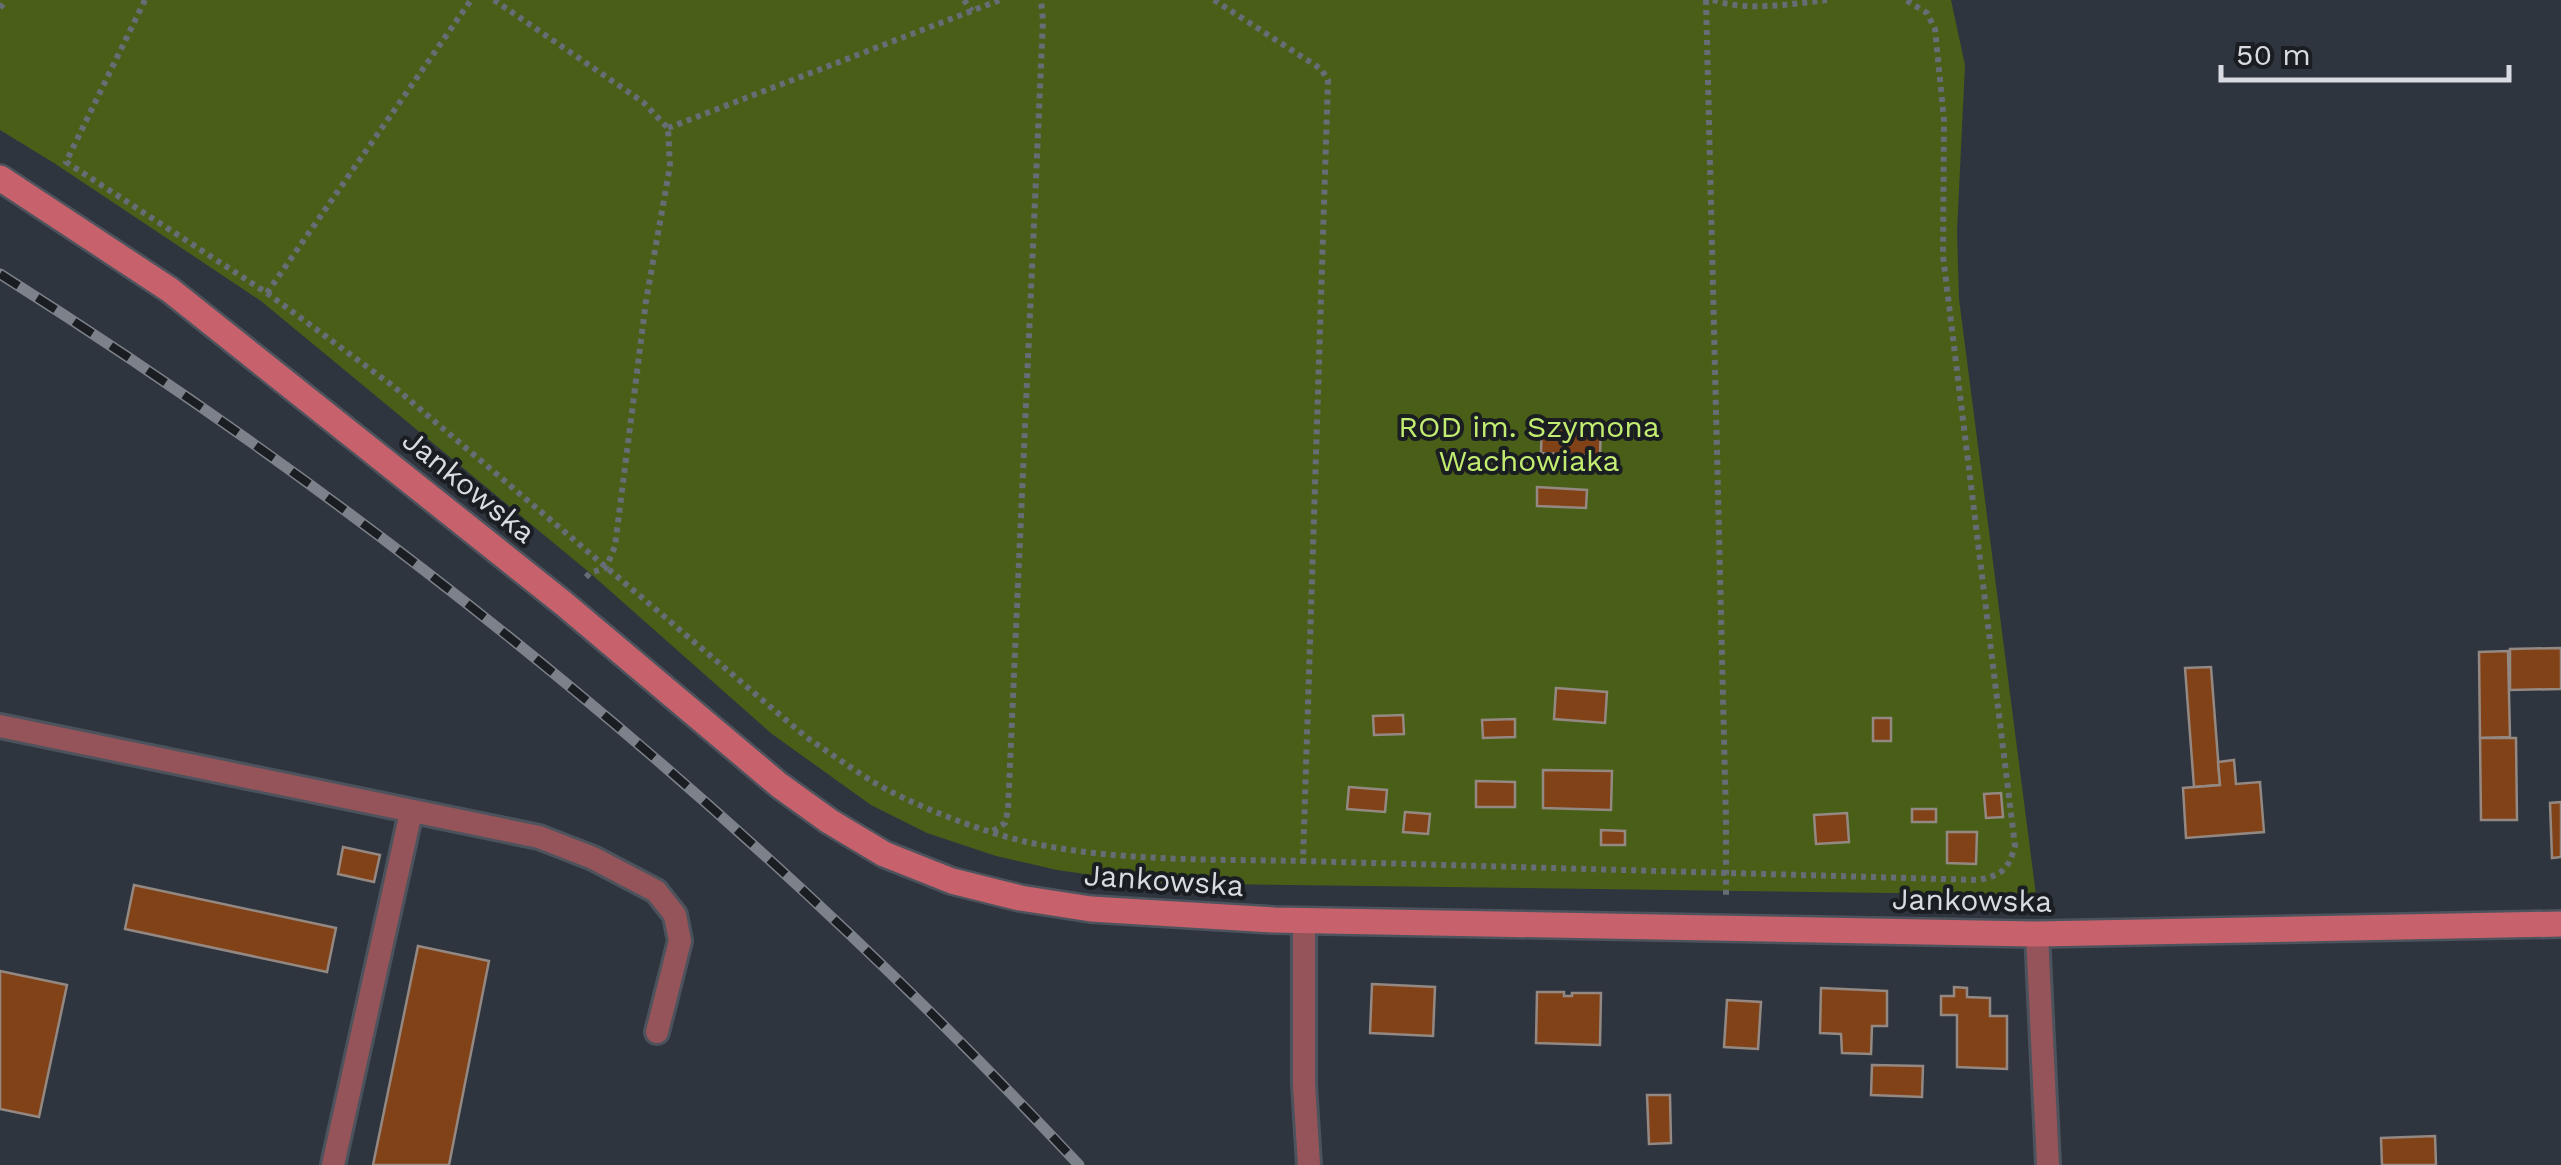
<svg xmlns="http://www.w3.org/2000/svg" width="2561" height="1165" font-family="'Work Sans',sans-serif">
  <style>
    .green { fill: #495f18 }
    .building { fill: #824218; stroke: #948882; stroke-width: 2.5 }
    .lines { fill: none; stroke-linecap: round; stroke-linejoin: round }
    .lane-casing { stroke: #4d535c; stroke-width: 28 }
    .secondary-casing { stroke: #4d535c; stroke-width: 30 }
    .path { stroke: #676d75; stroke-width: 6; stroke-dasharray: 5 5; stroke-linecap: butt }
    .lane { stroke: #945459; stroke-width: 22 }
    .secondary { stroke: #c7626c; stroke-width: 25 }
    .rail-casing { stroke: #7d828a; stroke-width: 11 }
    .rail { stroke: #1a1d21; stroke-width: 8; stroke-dasharray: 22; stroke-linecap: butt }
    .labels { text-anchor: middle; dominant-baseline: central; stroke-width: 8; stroke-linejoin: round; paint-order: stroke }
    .park-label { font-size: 30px; fill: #c2ed71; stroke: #1a1d21 }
    .street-label { font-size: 30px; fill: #d8dce2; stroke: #1a1d21 }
  </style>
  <rect width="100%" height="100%" fill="#2f353e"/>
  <path class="green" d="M0 0H1951L1965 65 1957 231 1959 299 2036 895 1148 883 1057 870 996 856 927 833 871 805 772 734 590 573 261 301 54 163 0 130Z"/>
  <g class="building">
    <path d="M1542 420 1601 423 1600 456 1541 453Z"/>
    <path d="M1537 487 1587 490 1586 508 1537 506Z"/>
    <path d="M2561 648V689L2510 690V649Z"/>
    <path d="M2508 651 2510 737 2480 738 2479 652Z"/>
    <path d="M2211 667 2220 785 2194 787 2185 668Z"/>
    <path d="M1556 688 1607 692 1605 723 1554 719Z"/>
    <path d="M1403 715 1404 734 1374 735 1373 716Z"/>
    <rect x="1873" y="718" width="18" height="23"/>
    <path d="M1515 719V737L1483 738 1482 720Z"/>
    <path d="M2480 738H2516L2517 820H2481Z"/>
    <path d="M2234 760 2236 784 2260 782 2264 832 2186 838 2183 788 2220 785 2218 762Z"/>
    <path d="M1543 770 1612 771 1611 810 1543 808Z"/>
    <path d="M1476 781 1515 782V807H1476Z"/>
    <path d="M1349 787 1387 790 1385 812 1347 809Z"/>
    <path d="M2001 793 2003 817 1986 818 1984 794Z"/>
    <path d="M2561 802V857L2552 858 2550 803Z"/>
    <rect x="1912" y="809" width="24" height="13"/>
    <path d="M1405 812 1430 814 1428 834 1403 832Z"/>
    <path d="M1847 813 1849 842 1816 844 1814 815Z"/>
    <path d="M1601 830 1625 831V845H1601Z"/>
    <path d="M1947 832H1977L1976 864 1947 863Z"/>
    <path d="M343 847 380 855 374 882 338 874Z"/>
    <path d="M134 885 336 928 327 972 125 929Z"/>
    <path d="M418 946 489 961 449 1165H373Z"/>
    <path d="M0 971 67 985 39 1117 0 1109Z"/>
    <path d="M1372 984 1435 987 1433 1036 1370 1033Z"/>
    <path d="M1954 987 1967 988V997L1990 998V1016H2007V1069L1957 1067V1015H1941V996H1954Z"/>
    <path d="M1821 988 1887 991V1026H1872L1871 1054 1842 1053 1841 1034 1820 1033Z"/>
    <path d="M1537 992H1564V996H1572V993H1601L1600 1045 1536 1043Z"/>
    <path d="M1727 1000 1761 1002 1758 1049 1724 1047Z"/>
    <path d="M1872 1065 1923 1066 1922 1097 1871 1095Z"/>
    <path d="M1647 1095H1670L1671 1143 1649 1144Z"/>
    <path d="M2435 1136 2436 1165H2382L2381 1138Z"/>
  </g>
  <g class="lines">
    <g class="lane-casing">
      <g id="lane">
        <path d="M0 726 539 837 593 858 656 891 675 915 680 941 657 1032"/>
        <path d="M1304 921V1084L1309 1165"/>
        <path d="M2037 934 2048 1165"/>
        <path d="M333 1165 411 812"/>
      </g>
    </g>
    <g class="secondary-casing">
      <path id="secondary" d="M0 178 170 290 563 603 779 785 829 821 884 854 952 881 1020 898 1091 909 1274 920 2037 934 2561 924"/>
    </g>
    <g class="path">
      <path d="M145 0 66 162 267 293 393 386 806 737C827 751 848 766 870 780 909 804 982 832 1027 842 1116 862 1212 859 1303 861"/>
      <path d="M494 0 643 102 668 128 670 166 646 301 615 546 606 568 590 573 584 579"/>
      <path d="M964 0 972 11"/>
      <path d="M1214 0 1321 69 1328 80 1303 861 1979 880C2003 874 2008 870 2015 846L1943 256 1944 120 1935 29 1927 13 1906 0"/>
      <path d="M1706 0 1726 820V897"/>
      <path d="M1713 0C1749 12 1790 4 1827 0"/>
      <path d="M0 8 6 0"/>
      <path d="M668 128 1000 0"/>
      <path d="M267 293 471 0"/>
      <path d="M993 831 1005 823 1008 810 1043 20 1041 0"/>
    </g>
    <use href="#lane" class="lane"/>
    <use href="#secondary" class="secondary"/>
    <g class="rail-casing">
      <path id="rail" d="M0 274C395 523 760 824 1079 1165"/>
    </g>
    <use href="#rail" class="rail"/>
  </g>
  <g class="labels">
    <g class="park-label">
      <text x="1529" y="426">ROD im. Szymona<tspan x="1529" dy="34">Wachowiaka</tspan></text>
    </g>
    <g class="street-label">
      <text transform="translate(469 486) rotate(39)">Jankowska</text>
      <text transform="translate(1164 880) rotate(4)">Jankowska</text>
      <text transform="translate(1972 900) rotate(1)">Jankowska</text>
    </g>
  </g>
  <path d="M2221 65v15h288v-15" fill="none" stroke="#d8dce2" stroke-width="5"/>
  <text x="2236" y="65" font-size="30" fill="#d8dce2" stroke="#1a1d21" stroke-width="8" paint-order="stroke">50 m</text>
</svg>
